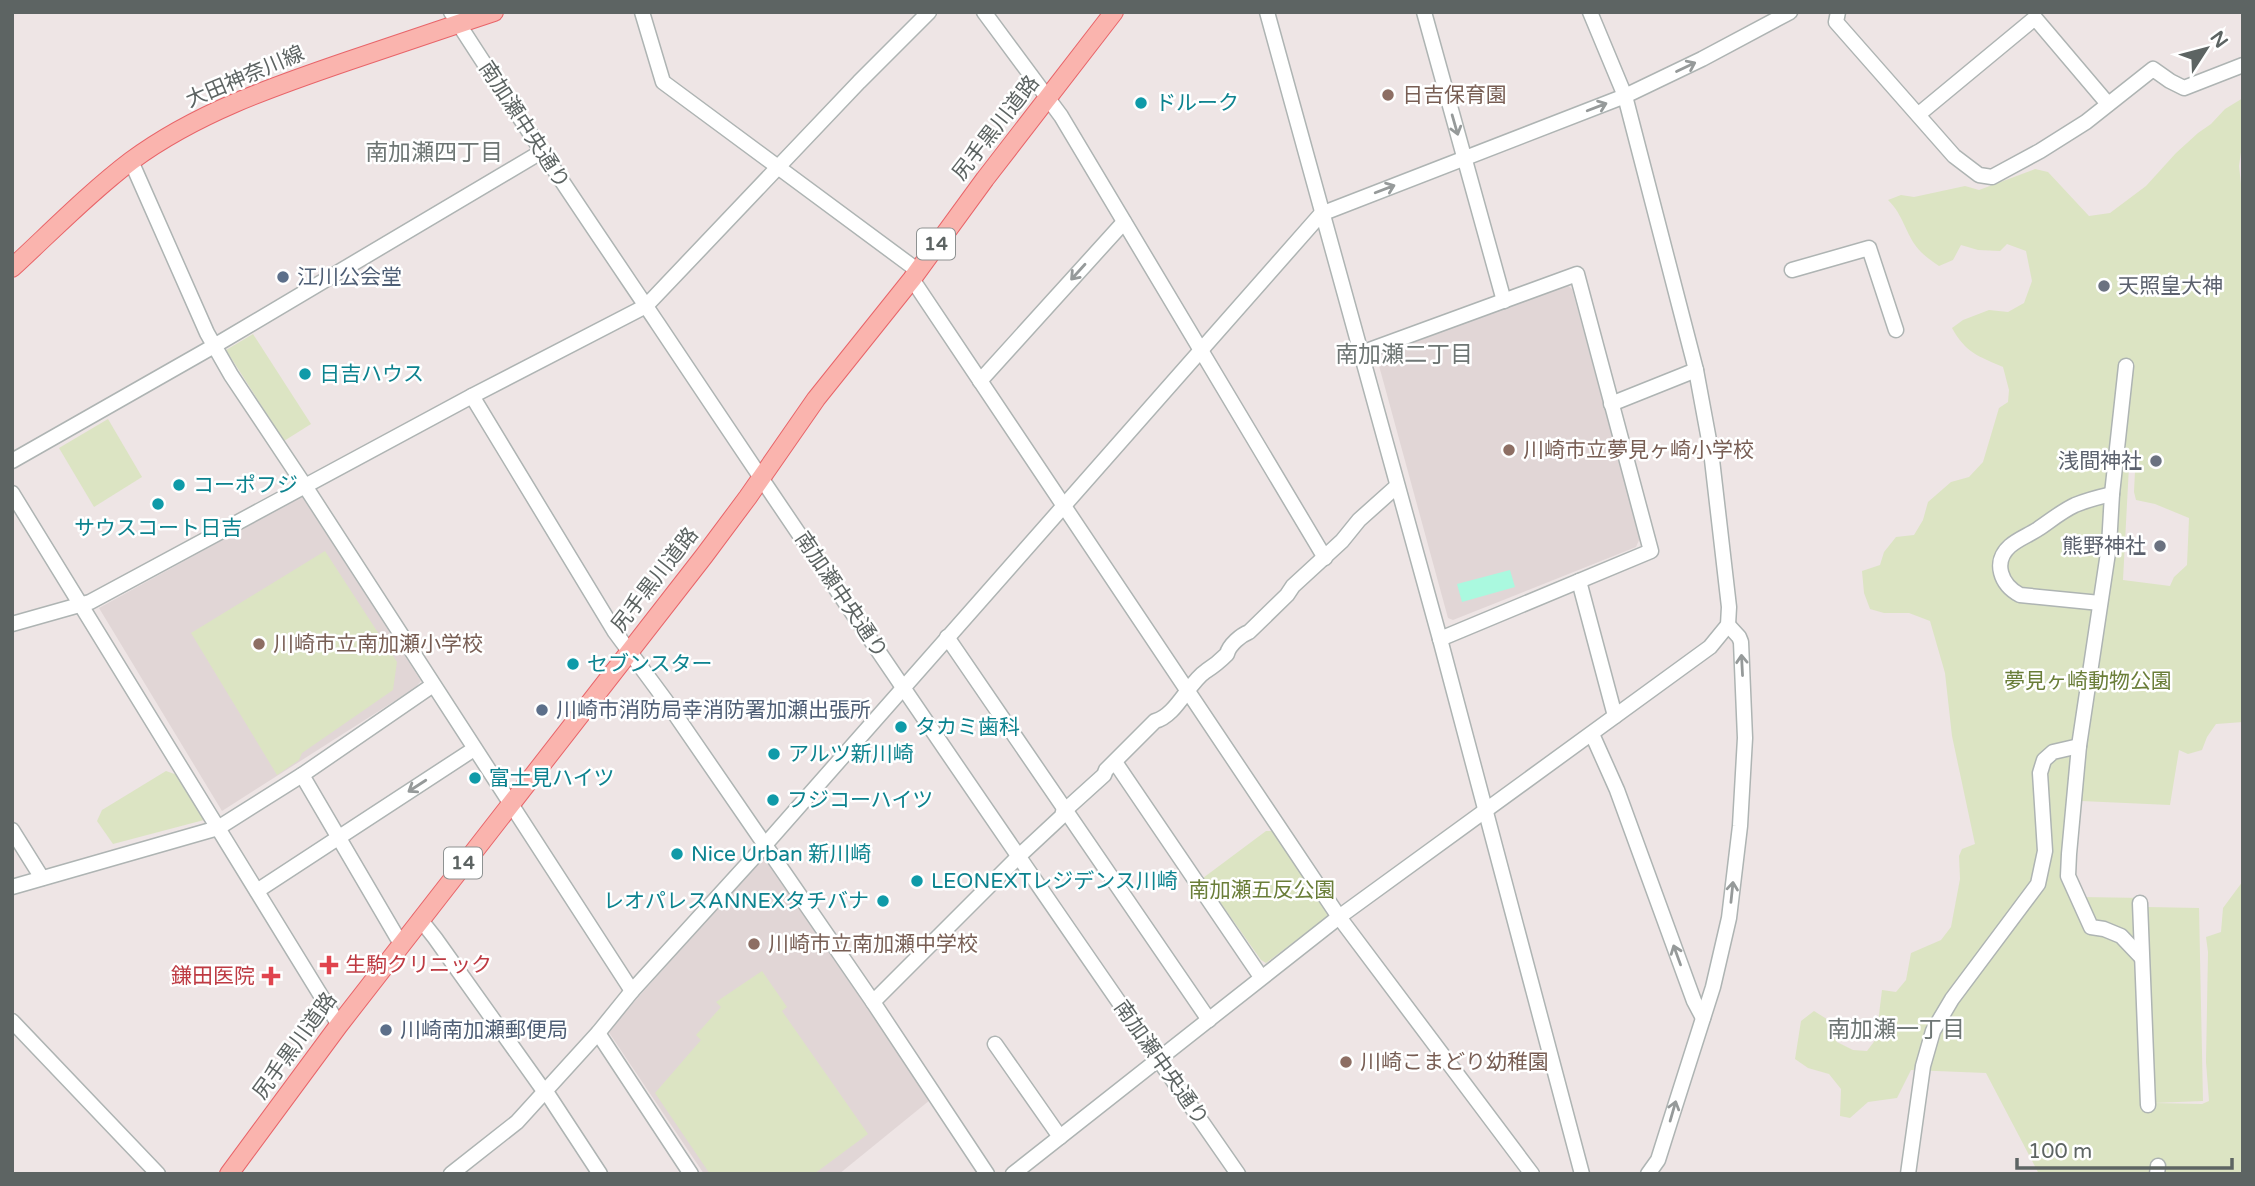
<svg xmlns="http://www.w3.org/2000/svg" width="2255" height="1186" font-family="'Varela Round','Noto Sans JP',sans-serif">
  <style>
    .education { fill: #e1d6d6 }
    .green { fill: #dce4c3; fill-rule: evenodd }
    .water { fill: #aaf9df }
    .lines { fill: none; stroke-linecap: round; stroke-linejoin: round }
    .minor-casing { stroke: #aeb4b3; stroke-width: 17 }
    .major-casing { stroke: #e86469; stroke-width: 20 }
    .minor { stroke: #fff; stroke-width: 14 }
    .major { stroke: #fab4ae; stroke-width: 18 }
    .oneway { stroke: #969a9a }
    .education-dot { fill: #8d6e63; stroke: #fff; stroke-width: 2.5 }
    .culture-dot { fill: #0f9aa8; stroke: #fff; stroke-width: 2.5 }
    .service-dot { fill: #5c6f8a; stroke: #fff; stroke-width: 2.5 }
    .worship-dot { fill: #6b7280; stroke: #fff; stroke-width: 2.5 }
    .health-dot { fill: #e0444e; stroke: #fff; stroke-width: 2.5 }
    .labels { text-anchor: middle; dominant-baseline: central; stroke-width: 5; stroke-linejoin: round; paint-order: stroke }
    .shield { fill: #fff; stroke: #8e9292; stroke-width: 2 }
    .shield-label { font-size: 19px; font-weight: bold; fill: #5d6463 }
    .street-label { font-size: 21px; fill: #5d6463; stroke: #fff }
    .education-label { font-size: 21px; fill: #785e54; stroke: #fff; text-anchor: start }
    .culture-label { font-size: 21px; fill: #0d838f; stroke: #fff; text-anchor: start }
    .service-label { font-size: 21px; fill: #4e5e75; stroke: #fff; text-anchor: start }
    .worship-label { font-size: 21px; fill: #5b616d; stroke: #fff; text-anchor: end }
    .park-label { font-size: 21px; fill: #6a7e39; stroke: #fff }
    .health-label { font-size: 21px; fill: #be3a42; stroke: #fff; text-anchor: start }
    .neighbourhood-label { font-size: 23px; fill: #6e7674; stroke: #fff }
  </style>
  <rect width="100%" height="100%" fill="#eee5e5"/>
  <g class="education">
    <path d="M1566 284 1572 289 1640 538 1636 547 1453 620 1448 618 1378 362 1384 354Z"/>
    <path d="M302 496 421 681 415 688 222 811 99 608Z"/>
    <path d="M764 857 930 1100 839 1174H704L608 1031Z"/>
  </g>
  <g class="green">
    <path d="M2243 98V138L2239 166 2243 202V722L2216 724 2207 737 2202 750 2188 754 2179 750 2170 805 2081 801 2072 870 2081 897 2145 898 2150 1041 2147 907 2199 908 2203 1101 2153 1103 2202 1104 2209 1101 2206 1062 2208 952 2206 937 2221 932 2223 908 2243 881V1174H2039L1986 1073 1911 1070 1897 1098 1868 1102 1850 1118 1840 1116 1841 1089 1829 1074 1808 1068 1795 1059 1801 1021 1814 1011 1830 1021 1837 1042 1853 1050 1867 1051 1876 1039 1882 990 1896 992 1906 980 1911 953 1941 940 1951 927 1960 879 1959 856 1962 849 1975 844 1952 736 1945 673 1930 621 1909 613H1884L1870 609 1864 593 1862 571 1880 565 1884 552 1896 537 1914 535 1923 520 1928 502 1951 482 1969 477 1983 462 1999 408 2008 402 2009 390 2003 367C1978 356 1966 353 1952 328L1963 320 1989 310 2008 312 2024 303 2032 281 2026 251 2007 244 2000 251 1978 250 1961 245 1953 260 1939 266C1933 262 1926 257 1921 252 1906 237 1904 215 1888 200L1901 195 1914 197 1965 186 1979 190 2035 169 2048 172 2089 216 2110 213 2146 186 2176 153 2198 133 2211 124 2225 109ZM2129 466 2135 471 2134 492 2136 500 2155 504 2189 518 2187 565 2174 577 2170 586 2123 580Z"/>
    <path d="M253 334 311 424 284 441 226 350Z"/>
    <path d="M108 419 142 477 94 507 59 448Z"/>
    <path d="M325 551 397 662 393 690 302 753 299 760 277 775 191 633Z"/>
    <path d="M166 771 180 776 204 820 113 844 97 821 102 810Z"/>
    <path d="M1266 831H1273L1327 912V917L1266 963 1261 960 1203 878Z"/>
    <path d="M762 971 787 1007 782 1011 868 1134 814 1174H710L655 1093 701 1040 696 1035 721 1007 716 1002Z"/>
  </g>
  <path class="water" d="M1510 570 1515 587 1462 602 1457 584Z"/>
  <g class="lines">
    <g class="minor-casing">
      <g id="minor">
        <path d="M451 12C518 117 588 220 658 324 848 609 1042 892 1238 1174"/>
        <path d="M642 12 663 82 917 270"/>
        <path d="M984 12 1061 116 1325 558"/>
        <path d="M1267 12 1440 639 1582 1174"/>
        <path d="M1424 12 1504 301"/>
        <path d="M1838 12 1836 22 1954 156 1979 175 1992 177 2040 151 2086 122 2153 69 2170 81 2184 88 2243 65"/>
        <path d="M1919 114 2035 18 2108 104"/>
        <path d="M131 161 207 333 231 375 305 486 632 991"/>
        <path d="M1792 270 1869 248 1896 330"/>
        <path d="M912 279 1339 917 1532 1174"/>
        <path d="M1361 353 1577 274 1651 551 1440 639"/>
        <path d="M2126 366 2112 494 2109 546 2079 746 2069 854 2068 876 2091 927 2104 929 2121 936 2141 957"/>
        <path d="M980 381 1124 222"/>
        <path d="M472 396 615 632 666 701 873 1002 987 1174"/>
        <path d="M1611 404 1696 370"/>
        <path d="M12 461 214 346 541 152"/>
        <path d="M12 493 339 1025"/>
        <path d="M1579 581 1615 716"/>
        <path d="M2100 603 2020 595C2001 585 1992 562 2010 546 2018 539 2029 535 2038 529 2050 521 2062 511 2075 505 2087 500 2099 497 2112 494"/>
        <path d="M12 624 90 602 472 396 646 306 859 82 929 12"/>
        <path d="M947 637 1209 1020"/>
        <path d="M1592 734 1617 790 1694 1001 1703 1018"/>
        <path d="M1115 762 1261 977"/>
        <path d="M302 775 401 944"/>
        <path d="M12 830 42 878"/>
        <path d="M12 887 218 828 302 775 433 685"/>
        <path d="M257 891 474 749"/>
        <path d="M2140 903 2148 1105"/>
        <path d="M420 919 435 938 544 1091"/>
        <path d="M873 1002 1018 857 1062 816 1063 812 1104 775 1106 770 1155 721C1176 716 1188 683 1206 671 1214 666 1220 661 1227 654 1229 645 1241 635 1249 632L1287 595 1293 586 1342 541 1359 520 1397 486"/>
        <path d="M12 1021 158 1174"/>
        <path d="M598 1033 691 1174"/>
        <path d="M995 1044 1060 1137"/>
        <path d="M545 1090 600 1174"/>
        <path d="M451 1174 517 1122 598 1033 632 991 764 846 1321 214 1625 96 1702 59 1790 12"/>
        <path d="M1013 1174 1339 917 1710 647 1728 625 1729 607 1711 451 1696 370 1625 96 1590 12"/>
        <path d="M1648 1174 1658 1160 1670 1122 1713 987 1729 918 1740 826 1745 738 1741 642 1739 637 1728 625"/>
        <path d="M1908 1174 1923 1066 1933 1031 1952 999 2038 884 2045 851 2040 773 2044 760 2053 752 2079 746"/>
        <path d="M2157 1174 2158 1166"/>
      </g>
    </g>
    <g class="major-casing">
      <g id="major">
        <path d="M12 268C51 232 89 193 131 161 196 113 272 87 348 61 396 45 445 28 494 12"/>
        <path d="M229 1174 339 1025 704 556 748 497 816 399 912 279 985 179 1114 12"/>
      </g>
    </g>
    <use href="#minor" class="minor"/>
    <use href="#major" class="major"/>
  </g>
  <defs><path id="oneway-shaft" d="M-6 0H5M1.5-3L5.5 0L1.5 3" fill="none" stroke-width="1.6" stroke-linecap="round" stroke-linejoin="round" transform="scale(1.75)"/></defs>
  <g class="oneway">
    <use href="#oneway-shaft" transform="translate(1686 67) rotate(-25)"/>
    <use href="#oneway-shaft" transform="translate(1597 107) rotate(-21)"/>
    <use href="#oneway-shaft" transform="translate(1455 125) rotate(74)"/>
    <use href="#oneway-shaft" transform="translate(1385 189) rotate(-21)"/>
    <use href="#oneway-shaft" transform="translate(1078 272) rotate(132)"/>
    <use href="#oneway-shaft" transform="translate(1742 665) rotate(-93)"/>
    <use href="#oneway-shaft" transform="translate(417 786) rotate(147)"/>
    <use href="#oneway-shaft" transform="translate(1732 892) rotate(-84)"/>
    <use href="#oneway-shaft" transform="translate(1677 955) rotate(-110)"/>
    <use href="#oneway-shaft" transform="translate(1673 1111) rotate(-74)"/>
  </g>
  <g class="education-dot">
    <circle cx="1388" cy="95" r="7"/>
    <circle cx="1509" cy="450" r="7"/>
    <circle cx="259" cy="644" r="7"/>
    <circle cx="754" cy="944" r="7"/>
    <circle cx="1346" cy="1062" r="7"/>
  </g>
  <g class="culture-dot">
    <circle cx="1141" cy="103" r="7"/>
    <circle cx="305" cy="374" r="7"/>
    <circle cx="179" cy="485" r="7"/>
    <circle cx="158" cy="504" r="7"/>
    <circle cx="573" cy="664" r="7"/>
    <circle cx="901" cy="727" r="7"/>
    <circle cx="774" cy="754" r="7"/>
    <circle cx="475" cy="778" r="7"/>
    <circle cx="773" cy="800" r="7"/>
    <circle cx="677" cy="854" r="7"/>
    <circle cx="917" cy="881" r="7"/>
    <circle cx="883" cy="901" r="7"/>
  </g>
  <g class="service-dot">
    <circle cx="283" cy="277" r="7"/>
    <circle cx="542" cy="710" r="7"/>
    <circle cx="386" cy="1030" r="7"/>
  </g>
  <g class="worship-dot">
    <circle cx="2104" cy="286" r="7"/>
    <circle cx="2156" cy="461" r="7"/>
    <circle cx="2160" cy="546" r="7"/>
  </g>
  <g class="health-dot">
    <path d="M325.5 954.5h7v7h7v7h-7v7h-7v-7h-7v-7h7z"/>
    <path d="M267.5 965.5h7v7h7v7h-7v7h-7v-7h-7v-7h7z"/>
  </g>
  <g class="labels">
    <g class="shield">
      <rect x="917" y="228.5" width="38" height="31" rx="5"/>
      <rect x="444" y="847.5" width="38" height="31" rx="5"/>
    </g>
    <g class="shield-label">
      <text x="936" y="244">14</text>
      <text x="463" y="863">14</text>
    </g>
    <g class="street-label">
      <text transform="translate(245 77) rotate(-23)">大田神奈川線</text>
      <text transform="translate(524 125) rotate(57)">南加瀬中央通り</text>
      <text transform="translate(996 128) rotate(-52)">尻手黒川道路</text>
      <text transform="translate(655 580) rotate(-52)">尻手黒川道路</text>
      <text transform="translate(841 595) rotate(56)">南加瀬中央通り</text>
      <text transform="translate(295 1046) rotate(-54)">尻手黒川道路</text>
      <text transform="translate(1161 1063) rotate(55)">南加瀬中央通り</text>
    </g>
    <g class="education-label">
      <text x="1402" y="95">日吉保育園</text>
      <text x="1523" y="450">川崎市立夢見ヶ崎小学校</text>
      <text x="273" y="644">川崎市立南加瀬小学校</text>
      <text x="768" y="944">川崎市立南加瀬中学校</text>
      <text x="1360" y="1062">川崎こまどり幼稚園</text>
    </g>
    <g class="culture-label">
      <text x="1155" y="103">ドルーク</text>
      <text x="319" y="374">日吉ハウス</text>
      <text x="193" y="485">コーポフジ</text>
      <text x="158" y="528" text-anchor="middle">サウスコート日吉</text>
      <text x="587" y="664">セブンスター</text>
      <text x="915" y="727">タカミ歯科</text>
      <text x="788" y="754">アルツ新川崎</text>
      <text x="489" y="778">富士見ハイツ</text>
      <text x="787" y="800">フジコーハイツ</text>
      <text x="691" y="854">Nice Urban 新川崎</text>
      <text x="931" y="881">LEONEXTレジデンス川崎</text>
      <text x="869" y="901" text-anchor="end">レオパレスANNEXタチバナ</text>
    </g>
    <g class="service-label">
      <text x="297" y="277">江川公会堂</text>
      <text x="556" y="710">川崎市消防局幸消防署加瀬出張所</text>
      <text x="400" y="1030">川崎南加瀬郵便局</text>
    </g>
    <g class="worship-label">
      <text x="2118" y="286" text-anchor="start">天照皇大神</text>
      <text x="2142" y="461">浅間神社</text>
      <text x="2146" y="546">熊野神社</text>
    </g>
    <g class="park-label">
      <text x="2088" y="681">夢見ヶ崎動物公園</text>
      <text x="1262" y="890">南加瀬五反公園</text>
    </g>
    <g class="health-label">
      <text x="345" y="965">生駒クリニック</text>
      <text x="255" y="976" text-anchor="end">鎌田医院</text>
    </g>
    <g class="neighbourhood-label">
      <text x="434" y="153">南加瀬四丁目</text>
      <text x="1404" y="355">南加瀬二丁目</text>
      <text x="1896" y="1030">南加瀬一丁目</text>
    </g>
  </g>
  <rect width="2255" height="1186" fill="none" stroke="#5d6463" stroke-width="28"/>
  <g transform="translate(2206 49) rotate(54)" stroke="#ffffff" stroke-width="5" paint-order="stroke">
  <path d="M0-5L12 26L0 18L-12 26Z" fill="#5d6463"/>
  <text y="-10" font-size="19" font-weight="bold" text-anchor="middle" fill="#5d6463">N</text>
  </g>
  <path d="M2017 1158v10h215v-10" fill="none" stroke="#5d6463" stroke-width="3.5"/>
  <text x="2028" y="1158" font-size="21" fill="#5d6463" stroke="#ffffff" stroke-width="5" paint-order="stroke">100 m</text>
</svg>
